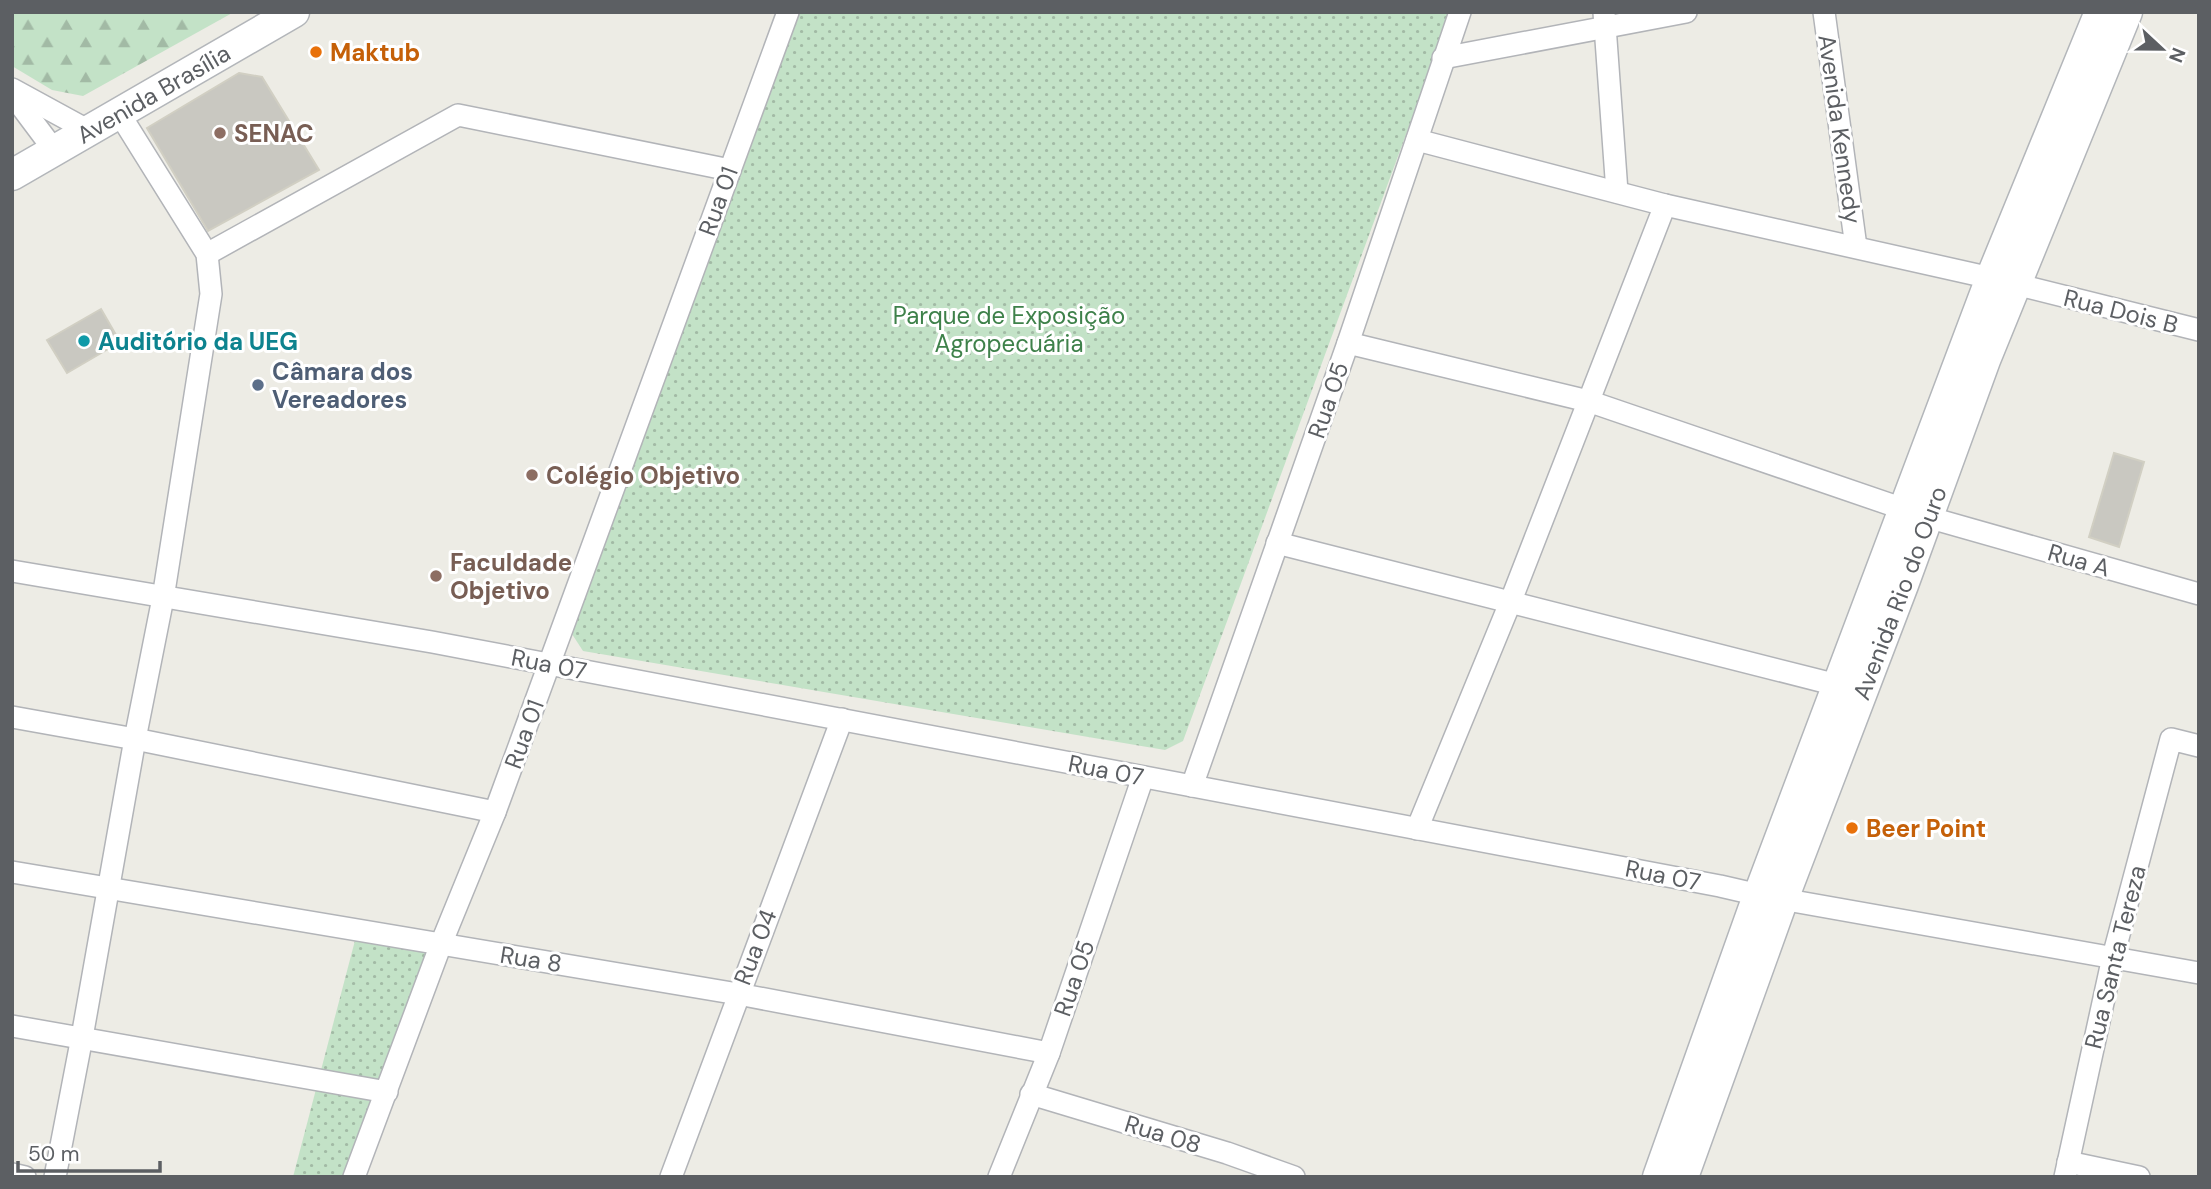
<svg xmlns="http://www.w3.org/2000/svg" width="2211" height="1189" font-family="'DM Sans',sans-serif">
  <style>
    .forest { fill: url(#forest-firs) }
    .park { fill: url(#park-dots) }
    .building { fill: #c9c8c1; stroke: #d1cfc3; stroke-width: 2 }
    .lines { fill: none; stroke-linecap: round; stroke-linejoin: round }
    .street-casing { stroke: #b2b4b8; stroke-width: 24 }
    .secondary-casing { stroke: #b3b6ba; stroke-width: 33 }
    .street { stroke: #fff; stroke-width: 21 }
    .secondary { stroke: #fff; stroke-width: 30 }
    .food-dot { fill: #e8710a; stroke: #fff; stroke-width: 2.5 }
    .education-dot { fill: #8d6e63; stroke: #fff; stroke-width: 2.5 }
    .culture-dot { fill: #0f9aa8; stroke: #fff; stroke-width: 2.5 }
    .service-dot { fill: #5c6f8a; stroke: #fff; stroke-width: 2.5 }
    .labels { text-anchor: middle; dominant-baseline: central; stroke-width: 6; stroke-linejoin: round; paint-order: stroke }
    .food-label { font-size: 24px; font-weight: bold; fill: #c56008; stroke: #fff; text-anchor: start }
    .street-label { font-size: 24px; fill: #5c5f63; stroke: #fff }
    .education-label { font-size: 24px; font-weight: bold; fill: #785e54; stroke: #fff; text-anchor: start }
    .park-label { font-size: 24px; fill: #3e814a; stroke: #fff }
    .culture-label { font-size: 24px; font-weight: bold; fill: #0d838f; stroke: #fff; text-anchor: start }
    .service-label { font-size: 24px; font-weight: bold; fill: #4e5e75; stroke: #fff; text-anchor: start }
  </style>
  <defs>
    <pattern id="forest-firs" width="22" height="20" patternUnits="userSpaceOnUse" patternTransform="scale(1.75)"><rect width="22" height="20" fill="#c3e2c7"/><path d="M5 1l3.5 6h-7zM16 11l3.5 6h-7z" fill="#a2baa5"/></pattern>
    <pattern id="park-dots" width="8" height="8" patternUnits="userSpaceOnUse" patternTransform="scale(1.75)"><rect width="8" height="8" fill="#c3e2c7"/><path d="M2 2h.1M6 6h.1" fill="none" stroke="#a2baa5" stroke-width="1.8" stroke-linecap="round"/></pattern>
  </defs>
  <rect width="100%" height="100%" fill="#edece5"/>
  <path class="forest" d="M12 12H234L83 96 52 90 12 66Z"/>
  <g class="park">
    <path d="M800 12H1451L1183 741 1165 750 583 651 572 634Z"/>
    <path d="M358 929 441 944 348 1177H293Z"/>
  </g>
  <g class="building">
    <path d="M239 73 262 77 319 170 208 231 147 128Z"/>
    <path d="M101 309 120 342 67 373 47 340Z"/>
    <path d="M2114 453 2144 462 2119 547 2089 537Z"/>
  </g>
  <g class="lines">
    <g class="street-casing">
      <g id="street">
        <path d="M1604 12 1617 192"/>
        <path d="M1824 12 1856 247"/>
        <path d="M1443 58 1686 12"/>
        <path d="M12 89 89 131"/>
        <path d="M12 94 54 150"/>
        <path d="M1417 140 1665 205 1991 278 2199 330"/>
        <path d="M207 254 458 115 730 170"/>
        <path d="M1348 343 1588 401 1927 517 2199 594"/>
        <path d="M1277 543 1837 685"/>
        <path d="M12 571 432 642 1720 886 1759 895 2199 973"/>
        <path d="M12 717 135 739 495 812"/>
        <path d="M1192 786 1348 343 1460 12"/>
        <path d="M1417 829 1510 603 1665 205"/>
        <path d="M12 872 738 994 1049 1053"/>
        <path d="M12 1026 387 1092"/>
        <path d="M1031 1094 1227 1153 1294 1177"/>
        <path d="M2068 1162 2139 1177"/>
        <path d="M12 1174 25 1177"/>
        <path d="M55 1177 82 1037 135 739 163 598 211 294 207 254 119 113"/>
        <path d="M354 1177 441 944 495 812 788 12"/>
        <path d="M671 1177 842 719"/>
        <path d="M999 1177 1049 1053 1143 777"/>
        <path d="M2065 1177 2113 957 2171 739 2199 746"/>
      </g>
    </g>
    <g class="secondary-casing">
      <g id="secondary">
        <path id="s1" d="M12 175 294 12"/>
        <path d="M1658 1177 1753 910 1991 278 2100 12"/>
        <path id="s2" d="M1683 1177 1783 899 1903 585 1985 360 2127 12"/>
      </g>
    </g>
    <use href="#street" class="street"/>
    <use href="#secondary" class="secondary"/>
  </g>
  <g class="food-dot">
    <circle cx="316" cy="52" r="7"/>
    <circle cx="1852" cy="828" r="7"/>
  </g>
  <g class="education-dot">
    <circle cx="220" cy="133" r="7"/>
    <circle cx="532" cy="475" r="7"/>
    <circle cx="436" cy="576" r="7"/>
  </g>
  <circle class="culture-dot" cx="84" cy="341" r="7"/>
  <circle class="service-dot" cx="258" cy="385" r="7"/>
  <g class="labels">
    <g class="food-label">
      <text x="330" y="52">Maktub</text>
      <text x="1866" y="828">Beer Point</text>
    </g>
    <g class="street-label">
      <text stroke="none"><textPath href="#s1" startOffset="163">Avenida Brasília</textPath></text>
      <text transform="translate(1840 129) rotate(82)">Avenida Kennedy</text>
      <text transform="translate(718 201) rotate(-70)">Rua 01</text>
      <text transform="translate(2121 311) rotate(14)">Rua Dois B</text>
      <text transform="translate(1328 400) rotate(-71)">Rua 05</text>
      <text transform="translate(2079 560) rotate(16)">Rua A</text>
      <text stroke="none"><textPath href="#s2" startOffset="623">Avenida Rio do Ouro</textPath></text>
      <text transform="translate(549 664) rotate(11)">Rua 07</text>
      <text transform="translate(524 734) rotate(-70)">Rua 01</text>
      <text transform="translate(1106 770) rotate(11)">Rua 07</text>
      <text transform="translate(1663 875) rotate(11)">Rua 07</text>
      <text transform="translate(755 947) rotate(-69)">Rua 04</text>
      <text transform="translate(2115 957) rotate(-76)">Rua Santa Tereza</text>
      <text transform="translate(531 959) rotate(9)">Rua 8</text>
      <text transform="translate(1074 978) rotate(-71)">Rua 05</text>
      <text transform="translate(1163 1134) rotate(17)">Rua 08</text>
    </g>
    <g class="education-label">
      <text x="234" y="133">SENAC</text>
      <text x="546" y="475">Colégio Objetivo</text>
      <text x="450" y="562">Faculdade<tspan x="450" dy="28">Objetivo</tspan></text>
    </g>
    <g class="park-label">
      <text x="1009" y="315">Parque de Exposição<tspan x="1009" dy="28">Agropecuária</tspan></text>
    </g>
    <g class="culture-label">
      <text x="98" y="341">Auditório da UEG</text>
    </g>
    <g class="service-label">
      <text x="272" y="371">Câmara dos<tspan x="272" dy="28">Vereadores</tspan></text>
    </g>
  </g>
  <rect width="2211" height="1189" fill="none" stroke="#5c5f63" stroke-width="28"/>
  <g transform="translate(2162 49) rotate(112)" stroke="#ffffff" stroke-width="5" paint-order="stroke">
  <path d="M0-5L12 26L0 18L-12 26Z" fill="#5c5f63"/>
  <text y="-10" font-size="19" font-weight="bold" text-anchor="middle" fill="#5c5f63">N</text>
  </g>
  <path d="M18 1161v10h142v-10" fill="none" stroke="#5c5f63" stroke-width="3.5"/>
  <text x="28" y="1161" font-size="21" fill="#5c5f63" stroke="#ffffff" stroke-width="5" paint-order="stroke">50 m</text>
</svg>
